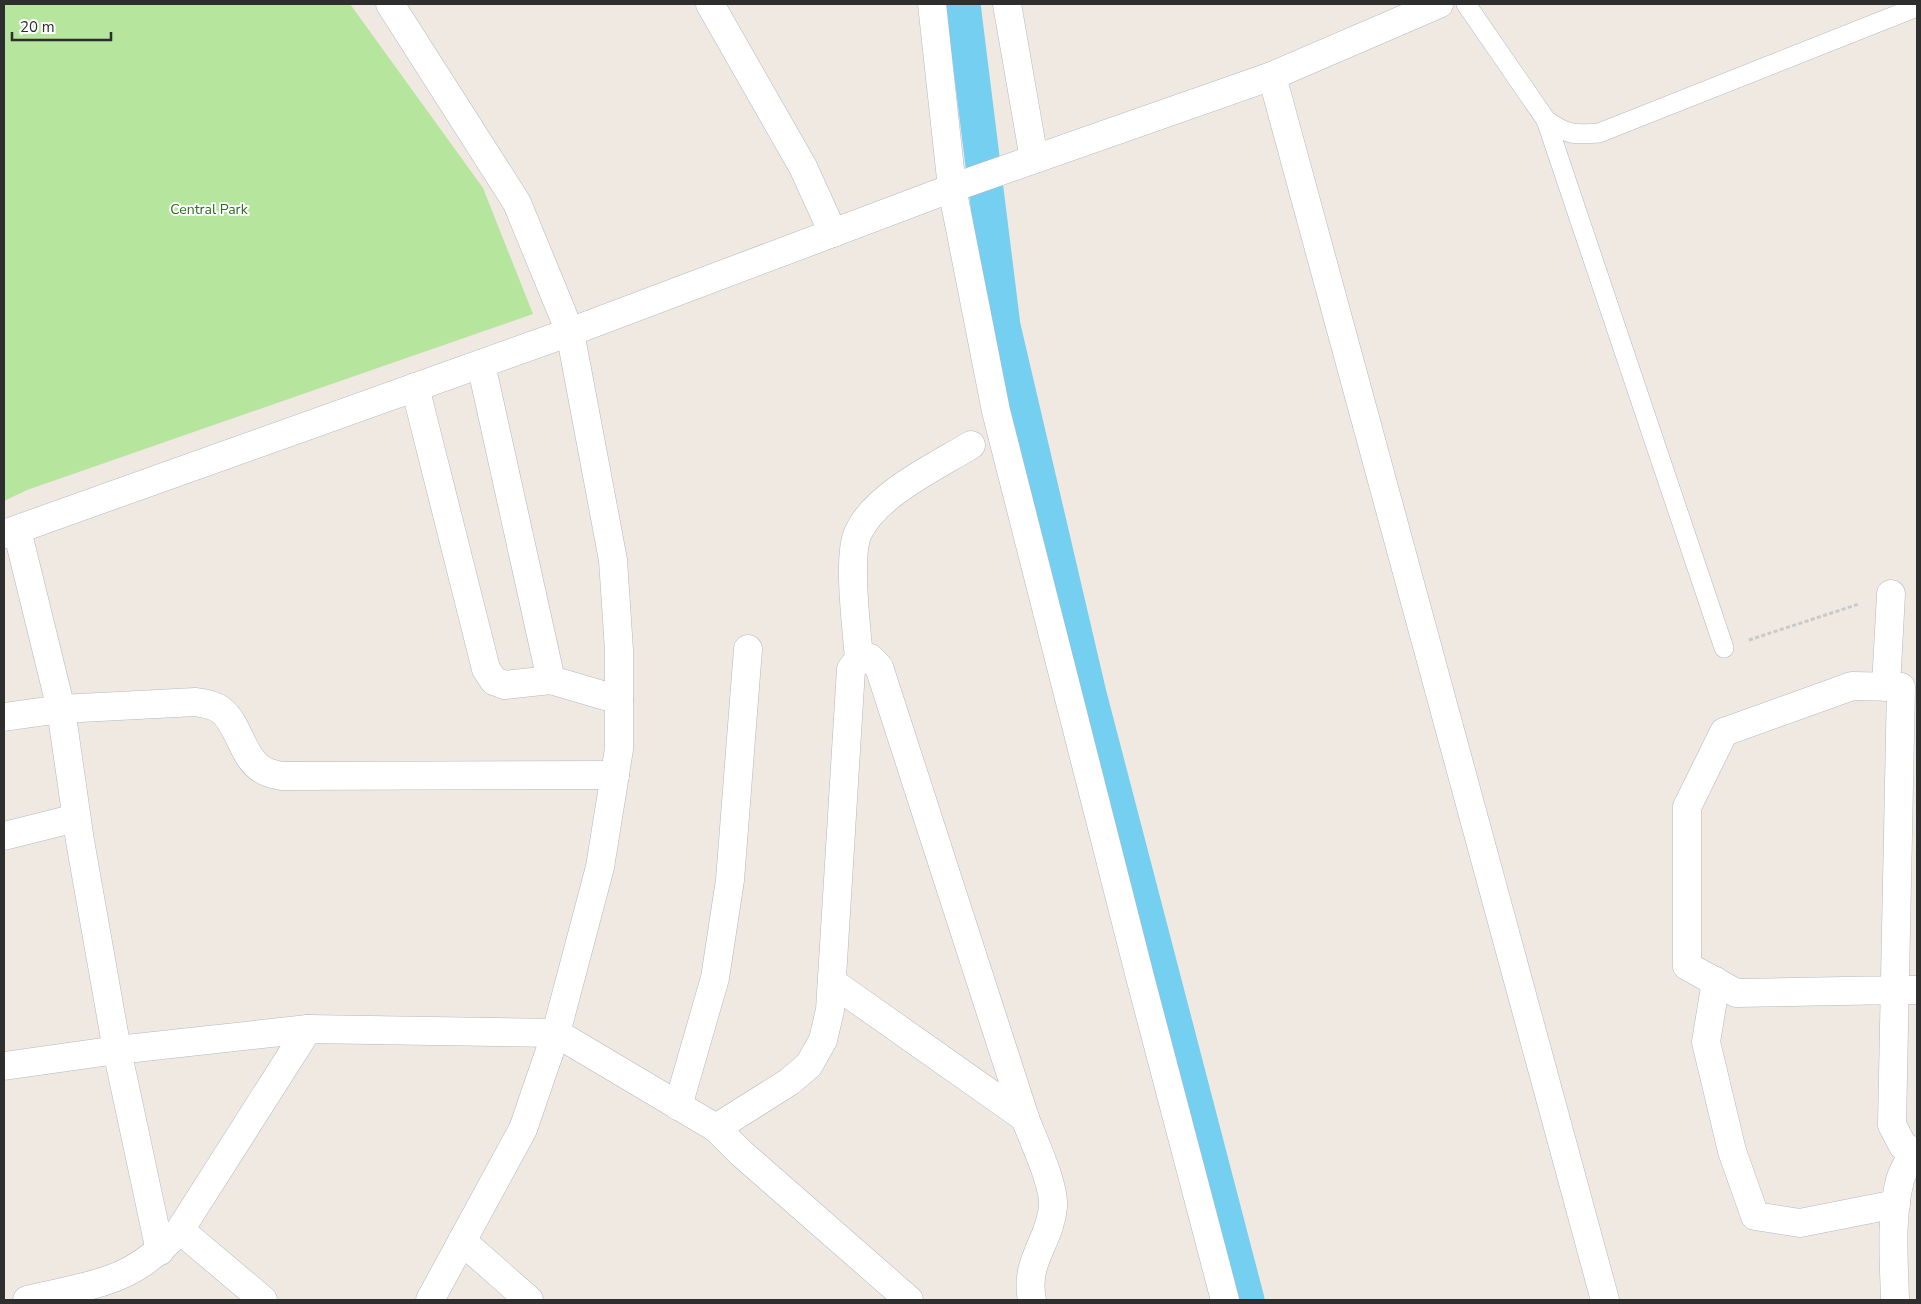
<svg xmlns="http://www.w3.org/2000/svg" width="1921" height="1304" font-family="'Nunito Sans',sans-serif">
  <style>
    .green { fill: #b6e59e }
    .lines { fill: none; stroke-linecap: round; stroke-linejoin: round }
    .canal { stroke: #75cff0; stroke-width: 35 }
    .lane-casing { stroke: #b4b7c1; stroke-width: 20 }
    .street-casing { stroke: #b4b7c1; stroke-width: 29 }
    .path { stroke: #c9c9c9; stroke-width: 3; stroke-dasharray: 4 2.5; stroke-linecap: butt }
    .lane { stroke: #fff; stroke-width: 19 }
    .street { stroke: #fff; stroke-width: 28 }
    .labels { text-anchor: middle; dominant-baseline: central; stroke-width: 4; stroke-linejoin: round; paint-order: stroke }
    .park-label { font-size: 14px; fill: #2c6e1b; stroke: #fff }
  </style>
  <rect width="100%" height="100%" fill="#efe9e1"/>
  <path class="green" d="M4 4H350L483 188 533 314 27 490 4 501Z"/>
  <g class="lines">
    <path class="canal" d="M963 4 1003 326 1089 694 1247 1300"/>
    <g class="lane-casing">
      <g id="lane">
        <path d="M1466 4 1546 120C1568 135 1573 135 1599 133L1917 7"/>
        <path d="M1546 120 1724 648"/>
      </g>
    </g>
    <g class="street-casing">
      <g id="street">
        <path d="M390 4 517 203 570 332 613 560 619 650V749L600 867 556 1033 523 1129 430 1300"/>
        <path d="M710 4 803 167 833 233"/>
        <path d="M932 4 952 188 996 411 1140 977 1225 1300"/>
        <path d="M1007 4 1034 159"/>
        <path d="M1272 76 1605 1300"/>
        <path d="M481 364 551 680 619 700"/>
        <path d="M415 387 486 669 494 681 505 685 551 680"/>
        <path d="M17 530 61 709 80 841 117 1050 160 1251"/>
        <path d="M4 534 570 332 952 188 1272 76 1439 4"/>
        <path d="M859 659C857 631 847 557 858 533 875 495 935 467 971 445"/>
        <path d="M1886 687 1891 594"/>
        <path d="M4 717 61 709 195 702C204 703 214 705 221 710 241 726 242 762 267 772 272 774 277 775 282 776L615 775"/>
        <path d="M4 836 76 818"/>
        <path d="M1716 981 1706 1042 1732 1151 1755 1216 1800 1223 1896 1204"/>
        <path d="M832 982 1025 1118"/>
        <path d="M1917 990H1895L1736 993 1687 966V807L1724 732 1852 686 1901 687 1892 1125 1903 1146 1917 1153"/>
        <path d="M4 1066 117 1050 308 1029 556 1033 716 1128 741 1153 909 1300"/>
        <path d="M678 1106 715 978 730 880 748 649"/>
        <path d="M716 1128 789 1082 809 1065 823 1040 830 1010 851 669 859 659 870 658 879 667 1025 1118C1033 1140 1055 1185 1053 1207 1050 1242 1024 1261 1032 1300"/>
        <path d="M180 1230 308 1029"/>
        <path d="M462 1241 529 1300"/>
        <path d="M27 1300C56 1293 99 1286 125 1273 146 1263 164 1247 180 1230L263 1300"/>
        <path d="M1895 1300C1894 1260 1890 1219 1900 1180 1903 1170 1909 1161 1914 1152"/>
      </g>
    </g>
    <path class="path" d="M1749 640 1859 604"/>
    <use href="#lane" class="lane"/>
    <use href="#street" class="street"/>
  </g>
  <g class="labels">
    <g class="park-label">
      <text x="209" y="209">Central Park</text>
    </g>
  </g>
  <rect width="1921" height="1304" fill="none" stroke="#2e2e2e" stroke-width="10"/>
  <path d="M12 32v8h99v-8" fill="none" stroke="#2e2e2e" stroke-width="2.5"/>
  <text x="20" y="32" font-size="15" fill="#2e2e2e" stroke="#ffffff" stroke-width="4" paint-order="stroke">20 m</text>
</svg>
